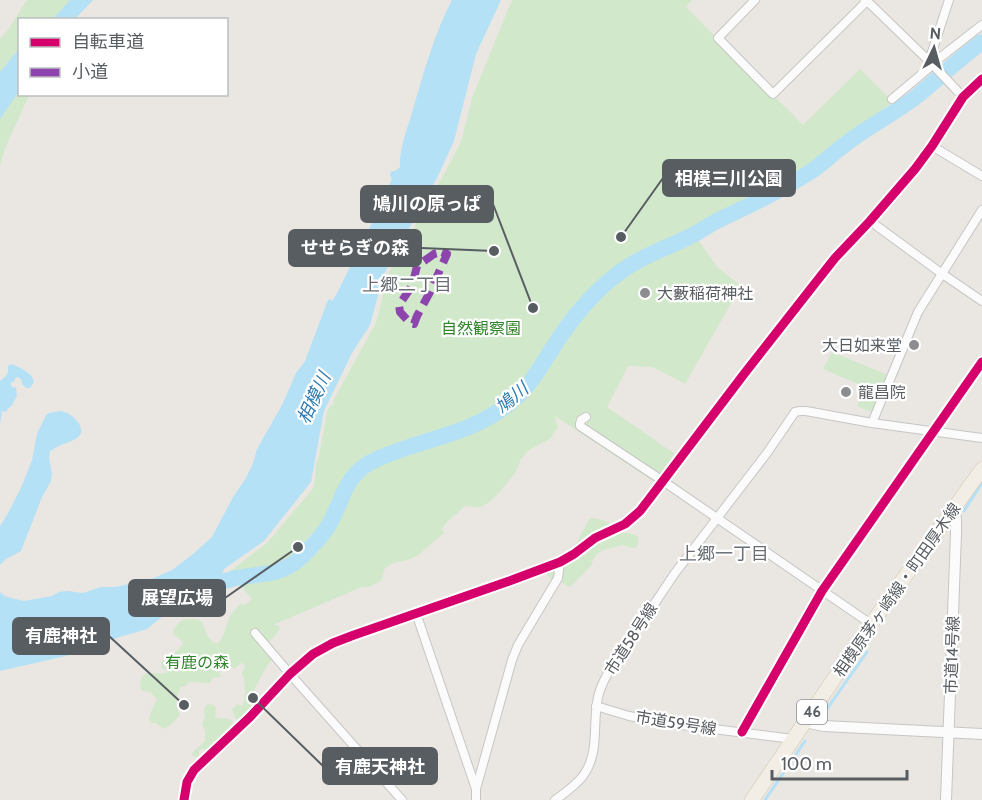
<svg xmlns="http://www.w3.org/2000/svg" width="982" height="800" font-family="Cabin,'Noto Sans JP',sans-serif">
  <style>
    .green { fill: #d1e8cb }
    .water { fill: #b4e1f6 }
    .lines { fill: none; stroke-linecap: round; stroke-linejoin: round }
    .stream { stroke: #b4e1f6; stroke-width: 3 }
    .river { stroke: #b4e1f6; stroke-width: 16 }
    .minor-casing { stroke: #c6c6c5; stroke-width: 10 }
    .tertiary-casing { stroke: #c6c6c5; stroke-width: 12 }
    .primary-casing { stroke: #d4c5ad; stroke-width: 15 }
    .minor { stroke: #fcfbfb; stroke-width: 8 }
    .tertiary { stroke: #fcfbfb; stroke-width: 10 }
    .primary { stroke: #f2eee5; stroke-width: 14 }
    .quiet { stroke: #8e44ad; stroke-width: 8; stroke-dasharray: 15 8; stroke-linecap: butt }
    .cycleway-casing { stroke: #fff; stroke-width: 13 }
    .cycleway { stroke: #d6006c; stroke-width: 9 }
    .poi-dot { fill: #8b8d8f; stroke: #fff; stroke-width: 2 }
    .labels { text-anchor: middle; dominant-baseline: central; stroke-width: 4.5; stroke-linejoin: round; paint-order: stroke }
    .shield { fill: #fff; stroke: #8a8e91; stroke-width: 1.5 }
    .shield-label { font-size: 15px; font-weight: bold; fill: #585d62 }
    .poi-label { font-size: 16px; fill: #585d62; stroke: #fff; text-anchor: start }
    .park-label { font-size: 16px; fill: #31852c; stroke: #fff }
    .street-label { font-size: 16px; fill: #585d62; stroke: #fff }
    .neighbourhood-label { font-size: 18px; fill: #696f74; stroke: #fff }
    .water-label { font-size: 18px; font-style: italic; fill: #307cb1; stroke: #fff }
    .leader { fill: none; stroke: #585d62; stroke-width: 2 }
    .callout-dot { fill: #585d62; stroke: #fff; stroke-width: 2 }
    .callout { fill: #585d62; stroke: #585d62; stroke-width: 2 }
    .callout-label { font-size: 18px; text-anchor: middle; font-weight: bold; fill: #fff }
  </style>
  <rect width="100%" height="100%" fill="#eae7e2"/>
  <g class="green">
    <path d="M27 0H83L63 19 20 20V94L29 95 6 146 0 166V39L8 30Z"/>
    <path d="M512 0H692L686 7 803 125 860 69 893 102 809 166 757 198 692 231 717 267 741 286 685 384 653 367 628 366 607 407 675 454 656 483 555 416 556 422 558 427 550 439 529 450 521 459 515 473 499 493 488 503 480 507H473L465 506C457 514 448 519 442 529L444 533 417 556 408 560 396 562 385 568 381 581 369 587H362L273 625H278L280 629C278 633 268 643 264 648L268 655 272 658C270 664 267 665 264 671 260 678 259 682 254 689L258 703C254 709 246 713 243 719H236L232 710 237 704 242 706C247 698 245 681 242 672L245 667 244 664 241 663 234 669 229 663 221 660 219 662 218 666 221 677 212 678 210 683H208L189 682 186 686 181 687C176 697 174 705 180 714 177 720 169 727 163 729L156 723H151L149 719C150 712 154 706 157 699L150 692 142 691 140 687C140 667 153 675 166 673L167 671 162 668 161 662C169 657 178 652 183 643L180 639 174 635 173 631C180 618 186 618 200 620 207 628 204 638 217 644 225 637 225 626 230 616 233 612 237 608 240 604L245 605 252 599 229 572 268 542 314 487 315 479 316 464 319 456 327 412 330 406 333 405 334 399 376 323 389 272 442 178 461 142 472 98Z"/>
    <path d="M832 352 888 375 873 413 857 406 865 387 823 369Z"/>
    <path d="M590 518C604 519 607 521 617 532L628 533 638 536 637 547 632 548 623 545 606 549 597 554 593 560 591 566 570 587 561 582 558 575 553 581 545 573 556 569 577 542Z"/>
    <path d="M209 704 214 705 216 709 215 717C220 720 226 717 232 720L233 725 227 733 209 749H201L199 750V755L197 757 193 756 192 753 205 741V731L202 724 205 717 204 710 206 705Z"/>
  </g>
  <g class="water">
    <path d="M70 0H93L75 19H53Z"/>
    <path d="M452 0H501L476 54 454 141 437 178 384 274 370 325 352 353 324 411 311 482 264 541 224 569 220 580 208 592 163 616 147 629 113 639 66 656 0 671V592L5 596 11 598 24 601 52 596 59 592 68 591 83 593 101 587H116L154 578 172 570 193 554 212 537 233 497 246 478 253 463 257 449 282 405 296 373 305 361 328 300 330 299 332 301 336 295 375 217C377 201 386 192 392 179L390 175 391 171H395L400 167C399 147 408 128 413 109 424 72 434 34 452 0Z"/>
    <path d="M19 49V91L0 119V72Z"/>
    <path d="M12 364C20 368 32 372 34 382L30 388H26L22 384 21 379 17 377 15 378 14 382H11V385L13 388 16 387 17 396 12 405 5 412 2 411 0 425V381C6 376 9 375 8 366Z"/>
    <path d="M60 411C67 412 72 415 77 421 90 438 70 441 59 446 57 447 52 450 50 451L49 458 52 474 51 481 42 497 21 551 6 559 0 565V526L7 515 21 488 32 460 37 434 46 415 49 413Z"/>
  </g>
  <g class="lines">
    <g class="stream">
      <path d="M964 511 982 483"/>
      <path d="M824 713 867 652"/>
      <path d="M765 800 805 741"/>
    </g>
    <path class="river" d="M196 595C208 588 219 582 232 579 257 573 277 577 298 560 310 549 322 537 330 523 343 499 345 476 371 462 418 438 468 438 511 402 531 386 542 364 556 343 571 319 593 293 615 276 637 258 664 249 689 237 698 233 706 227 715 222 739 210 763 200 786 186 796 180 807 175 816 168 826 160 836 151 847 143 869 126 895 113 917 96 939 78 959 59 982 42"/>
    <g class="minor-casing">
      <g id="minor">
        <path d="M755 0 718 38 773 94 864 4 865 0"/>
        <path d="M866 0 932 64 963 97"/>
        <path d="M929 61 949 0"/>
        <path d="M892 99 929 68 932 64 982 25"/>
        <path d="M932 146 982 176"/>
        <path d="M870 221 941 273 982 301"/>
        <path d="M586 417 581 420 580 424V426L663 481 871 624"/>
        <path d="M872 423 918 312 982 210"/>
        <path d="M416 613 476 789V800"/>
        <path d="M255 633 290 674 402 800"/>
        <path d="M596 706 629 716 666 723 793 739"/>
        <path d="M742 732 822 591 982 362"/>
        <path d="M476 789 512 660 518 645 558 578 560 562"/>
        <path d="M184 800 187 782 194 770 250 717 290 674 313 654 333 643 354 635 512 580 560 562 574 554 595 538 625 524 640 511 650 498 744 374 820 277 835 258 870 221 915 169 932 146 963 97 982 79"/>
        <path d="M555 800C565 793 575 786 583 776 599 754 593 728 597 703 598 692 603 682 608 673L675 573 767 453 795 412 800 411H806L872 423 982 438"/>
      </g>
    </g>
    <g class="tertiary-casing">
      <g id="tertiary">
        <path d="M805 722 824 726 982 734"/>
        <path d="M946 800 956 534V519L954 510"/>
      </g>
    </g>
    <g class="primary-casing">
      <path id="primary" d="M752 800 871 624 982 469"/>
    </g>
    <use href="#minor" class="minor"/>
    <use href="#tertiary" class="tertiary"/>
    <use href="#primary" class="primary"/>
    <path class="quiet" d="M442 252 447 254 430 292 417 316 414 324 410 323 400 312 399 305 412 286 417 266 434 254Z"/>
    <g class="cycleway-casing">
      <g id="cycleway">
        <path d="M742 732 822 591 982 362"/>
        <path d="M184 800 187 782 194 770 250 717 290 674 313 654 333 643 354 635 512 580 560 562 574 554 595 538 625 524 640 511 650 498 744 374 820 277 835 258 870 221 915 169 932 146 963 97 982 79"/>
      </g>
    </g>
    <use href="#cycleway" class="cycleway"/>
  </g>
  <g class="poi-dot">
    <circle cx="645" cy="293" r="6"/>
    <circle cx="914" cy="345" r="6"/>
    <circle cx="846" cy="392" r="6"/>
  </g>
  <g class="labels">
    <rect class="shield" x="797" y="700" width="30" height="24" rx="4.5"/>
    <g class="shield-label">
      <text x="812" y="712">46</text>
    </g>
    <g class="poi-label">
      <text x="657" y="293">大藪稲荷神社</text>
      <text x="902" y="345" text-anchor="end">大日如来堂</text>
      <text x="858" y="392">龍昌院</text>
    </g>
    <g class="park-label">
      <text x="481" y="328">自然観察園</text>
      <text x="197" y="662">有鹿の森</text>
    </g>
    <g class="street-label">
      <text transform="translate(897 590) rotate(-55)">相模原茅ヶ崎線・町田厚木線</text>
      <text transform="translate(631 639) rotate(-57)">市道58号線</text>
      <text transform="translate(952 655) rotate(-88)">市道14号線</text>
      <text transform="translate(676 723) rotate(9)">市道59号線</text>
    </g>
    <g class="neighbourhood-label">
      <text x="407" y="285">上郷二丁目</text>
      <text x="724" y="554">上郷一丁目</text>
    </g>
    <g class="water-label">
      <text transform="translate(314 398) rotate(-65)">相模川</text>
      <text transform="translate(512 398) rotate(-40)">鳩川</text>
    </g>
  </g>
  <path class="leader" d="M621 237L663 178M533 308L493 204M494 251L421 248M298 547L225 598M184 705L109 636M253 698L323 766"/>
  <g class="callout-dot">
    <circle cx="621" cy="237" r="6"/>
    <circle cx="533" cy="308" r="6"/>
    <circle cx="494" cy="251" r="6"/>
    <circle cx="298" cy="547" r="6"/>
    <circle cx="184" cy="705" r="6"/>
    <circle cx="253" cy="698" r="6"/>
  </g>
  <g class="callout">
    <rect x="663" y="160" width="132" height="36" rx="6"/>
    <rect x="361" y="186" width="132" height="36" rx="6"/>
    <rect x="289" y="230" width="132" height="36" rx="6"/>
    <rect x="129" y="580" width="96" height="36" rx="6"/>
    <rect x="13" y="618" width="96" height="36" rx="6"/>
    <rect x="323" y="748" width="114" height="36" rx="6"/>
  </g>
  <g class="callout-label">
    <text x="729" y="185">相模三川公園</text>
    <text x="427" y="210">鳩川の原っぱ</text>
    <text x="355" y="254">せせらぎの森</text>
    <text x="177" y="604">展望広場</text>
    <text x="61" y="642">有鹿神社</text>
    <text x="380" y="773">有鹿天神社</text>
  </g>
  <rect x="18" y="18" width="210" height="78" fill="#ffffff" stroke="#bcbec0" stroke-width="1.5"/>
  <rect x="30" y="38" width="30" height="9" fill="#d6006c" stroke="#bcbec0" stroke-width="1.5"/>
  <text x="72" y="48" font-size="18" fill="#585d62">自転車道</text>
  <rect x="30" y="68" width="30" height="9" fill="#8e44ad" stroke="#bcbec0" stroke-width="1.5"/>
  <text x="72" y="78" font-size="18" fill="#585d62">小道</text>
  <g transform="translate(934 48) rotate(5)" stroke="#ffffff" stroke-width="4.5" paint-order="stroke">
  <path d="M0-4.5L10 22L0 15L-10 22Z" fill="#585d62"/>
  <text y="-9" font-size="16" font-weight="bold" text-anchor="middle" fill="#585d62">N</text>
  </g>
  <path d="M772 770v9h135v-9" fill="none" stroke="#585d62" stroke-width="3"/>
  <text x="781" y="770" font-size="18" fill="#585d62" stroke="#ffffff" stroke-width="4.5" paint-order="stroke">100 m</text>
</svg>
